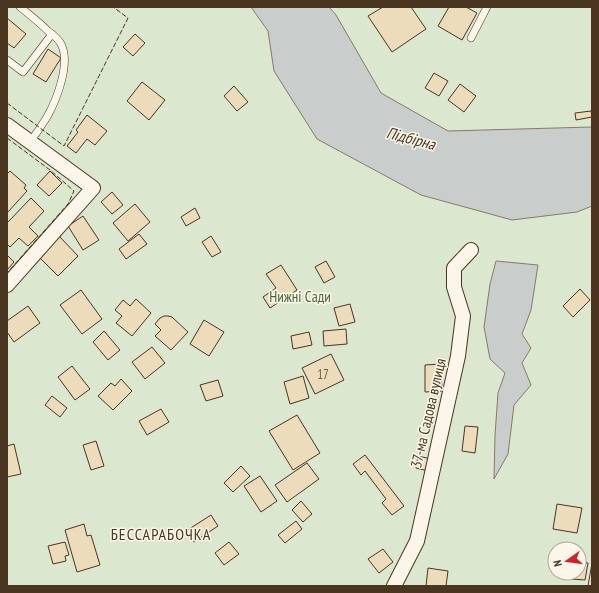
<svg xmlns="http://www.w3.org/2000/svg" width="599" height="593" font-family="'PT Sans Narrow',sans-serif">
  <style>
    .green { fill: #dce7d0; stroke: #887966; fill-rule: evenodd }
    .water { fill: #c9cecd; stroke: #887966 }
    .building { fill: #ecdcbc; stroke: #4a3520 }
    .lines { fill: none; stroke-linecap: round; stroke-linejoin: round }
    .service-casing { stroke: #4a3520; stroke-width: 8 }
    .minor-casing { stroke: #4a3520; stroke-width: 16 }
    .service { stroke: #fbf6e9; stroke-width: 7 }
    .minor { stroke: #fbf6e9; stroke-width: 14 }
    .fence { stroke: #4a3520; stroke-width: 1; stroke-dasharray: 5 2; stroke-linecap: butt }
    .labels { text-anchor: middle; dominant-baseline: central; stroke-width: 3; stroke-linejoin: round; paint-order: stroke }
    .number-label { font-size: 13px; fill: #725f47 }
    .park-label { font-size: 15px; fill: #436837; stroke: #fbf6e9 }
    .street-label { font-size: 15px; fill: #4a3520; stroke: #fbf6e9 }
    .water-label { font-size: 16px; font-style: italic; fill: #4a3520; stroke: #fbf6e9 }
    .neighbourhood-label { font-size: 16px; letter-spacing: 1px; fill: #4a3520; stroke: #fbf6e9 }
  </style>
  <rect width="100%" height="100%" fill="#fbf6e9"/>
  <path class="green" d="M7 7H592V586H7ZM555 549H579V573H555Z"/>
  <g class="water">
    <path d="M251 7H329L336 15 381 93 448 131 592 127V206L577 212 512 220 421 195 317 139 274 71 268 31Z"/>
    <path d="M496 261 538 265 531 310 522 334 531 348 522 363 531 385 514 405 508 454 494 479 495 435 498 393 505 373 490 359 484 327 490 284Z"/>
  </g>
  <g class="building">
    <path d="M383 7H411L426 29 392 52 368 16Z"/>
    <path d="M449 7H466L477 13 462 40 438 26Z"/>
    <path d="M7 18 26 34 14 48 7 43Z"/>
    <path d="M135 34 145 43 133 56 123 47Z"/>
    <path d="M48 49 61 58 46 82 33 74Z"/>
    <path d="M434 73 448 81 439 96 425 88Z"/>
    <path d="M142 82 165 100 149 120 127 101Z"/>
    <path d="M460 84 476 96 464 112 448 100Z"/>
    <path d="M234 86 248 102 237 111 224 96Z"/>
    <path d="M591 111 592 117 576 120 575 113Z"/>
    <path d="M87 115 107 131 95 145 87 139 76 153 67 146 78 132 76 130Z"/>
    <path d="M10 171 26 185 24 188 27 191 7 213V172L8 173Z"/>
    <path d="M50 171 62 183 49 196 37 185Z"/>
    <path d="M112 192 123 205 112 214 101 202Z"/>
    <path d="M31 198 44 211 29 227 38 236 28 246 19 238 10 247 7 244V223Z"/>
    <path d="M135 204 150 222 128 241 113 223Z"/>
    <path d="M195 208 200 218 186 226 181 217Z"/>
    <path d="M83 216 99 240 83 250 68 226Z"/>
    <path d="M139 234 147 244 126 259 119 249Z"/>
    <path d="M59 236 78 256 58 276 38 256Z"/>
    <path d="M211 236 221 252 212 257 202 242Z"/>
    <path d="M7 255 14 262 7 270Z"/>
    <path d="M326 261 335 277 324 283 315 267Z"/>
    <path d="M281 265 297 290 270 308 263 297 276 288 266 274Z"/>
    <path d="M580 289 590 300 573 317 563 306Z"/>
    <path d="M81 290 102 319 82 334 60 305Z"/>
    <path d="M136 299 151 313 132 336 116 323 122 316 115 310 123 300 130 306Z"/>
    <path d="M350 304 355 322 339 326 334 308Z"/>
    <path d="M28 306 40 323 14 342 7 332V321Z"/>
    <path d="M164 316H168L172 317 188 332 171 350 155 336 161 330 155 324 160 318Z"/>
    <path d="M204 320 224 332 209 356 190 344Z"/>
    <path d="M346 329 347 344 324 346 323 331Z"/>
    <path d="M104 331 120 350 108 360 93 342Z"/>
    <path d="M309 332 312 345 293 349 291 336Z"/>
    <path d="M152 347 165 363 145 379 132 362Z"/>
    <path d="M331 354 344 380 315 394 302 368Z"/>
    <path d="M441 364 442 391 425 392V365Z"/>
    <path d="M72 366 90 389 75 400 58 377Z"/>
    <path d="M303 376 309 398 290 404 284 382Z"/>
    <path d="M121 379 132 391 113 410 98 396 111 383 115 386Z"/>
    <path d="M218 380 223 396 206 401 200 385Z"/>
    <path d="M52 396 67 408 60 417 45 405Z"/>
    <path d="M161 409 169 422 147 435 139 421Z"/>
    <path d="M297 415 320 453 293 470 269 431Z"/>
    <path d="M465 426 478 427 475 453 462 451Z"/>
    <path d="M96 441 104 466 91 470 83 445Z"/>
    <path d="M14 444 21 474 7 477V446Z"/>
    <path d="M365 455 404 506 392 515 382 503 386 499 365 471 361 475 353 464Z"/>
    <path d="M418 456 431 459 428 471 416 468Z"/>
    <path d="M307 463 319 479 287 502 275 485Z"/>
    <path d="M241 466 250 476 233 492 224 483Z"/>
    <path d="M260 476 277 501 261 512 244 486Z"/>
    <path d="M301 501 312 514 303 522 292 510Z"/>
    <path d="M557 504 582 508 577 533 553 529Z"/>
    <path d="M211 515 218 526 194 542 186 531Z"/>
    <path d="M296 521 302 529 285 543 278 535Z"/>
    <path d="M84 524 87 536 91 535 100 565 77 572 65 530Z"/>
    <path d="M65 542 69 555 65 556 66 561 53 564 48 546Z"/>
    <path d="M229 542 239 554 224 565 215 553Z"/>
    <path d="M383 549 393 562 379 573 368 559Z"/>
    <path d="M579 562 588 563 585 580 572 579 573 573H579Z"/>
    <path d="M592 563V586H588Z"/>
    <path d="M428 568 448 571 446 586H426Z"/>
  </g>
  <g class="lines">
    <g class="service-casing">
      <g id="service">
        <path d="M20 7C30 15 39 22 48 31 53 35 58 38 61 44 71 63 57 99 47 117 42 125 36 134 30 142"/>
        <path d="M471 38 487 7"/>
        <path d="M7 60 23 72 52 34"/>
      </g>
    </g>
    <g class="minor-casing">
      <g id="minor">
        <path d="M7 125 93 188 7 285"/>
        <path d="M394 586 417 541 458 356 463 316 454 287V268L471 250"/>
      </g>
    </g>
    <use href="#service" class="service"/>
    <use href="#minor" class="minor"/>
    <g class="fence">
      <path d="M7 103 64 146 128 18 113 7"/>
      <path d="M7 138 50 170 74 191 68 204 7 273"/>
    </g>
  </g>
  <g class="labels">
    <g class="number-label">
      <text x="323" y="374">17</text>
    </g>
    <g class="park-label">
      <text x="300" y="296">Нижні Сади</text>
    </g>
    <g class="street-label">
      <text transform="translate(428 413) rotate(-77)">37-ма Садова вулиця</text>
    </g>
    <g class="water-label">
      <text transform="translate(411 138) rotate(15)">Підбірна</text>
    </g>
    <g class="neighbourhood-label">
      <text x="161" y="534">БЕССАРАБОЧКА</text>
    </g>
  </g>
  <rect width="599" height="593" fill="none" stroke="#4a3520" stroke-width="16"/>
  <g transform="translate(567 561) rotate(256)"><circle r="19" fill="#fbf6e9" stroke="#b4a999"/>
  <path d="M0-3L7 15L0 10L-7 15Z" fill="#c62828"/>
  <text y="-6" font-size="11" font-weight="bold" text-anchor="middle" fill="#4a3520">N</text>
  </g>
</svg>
